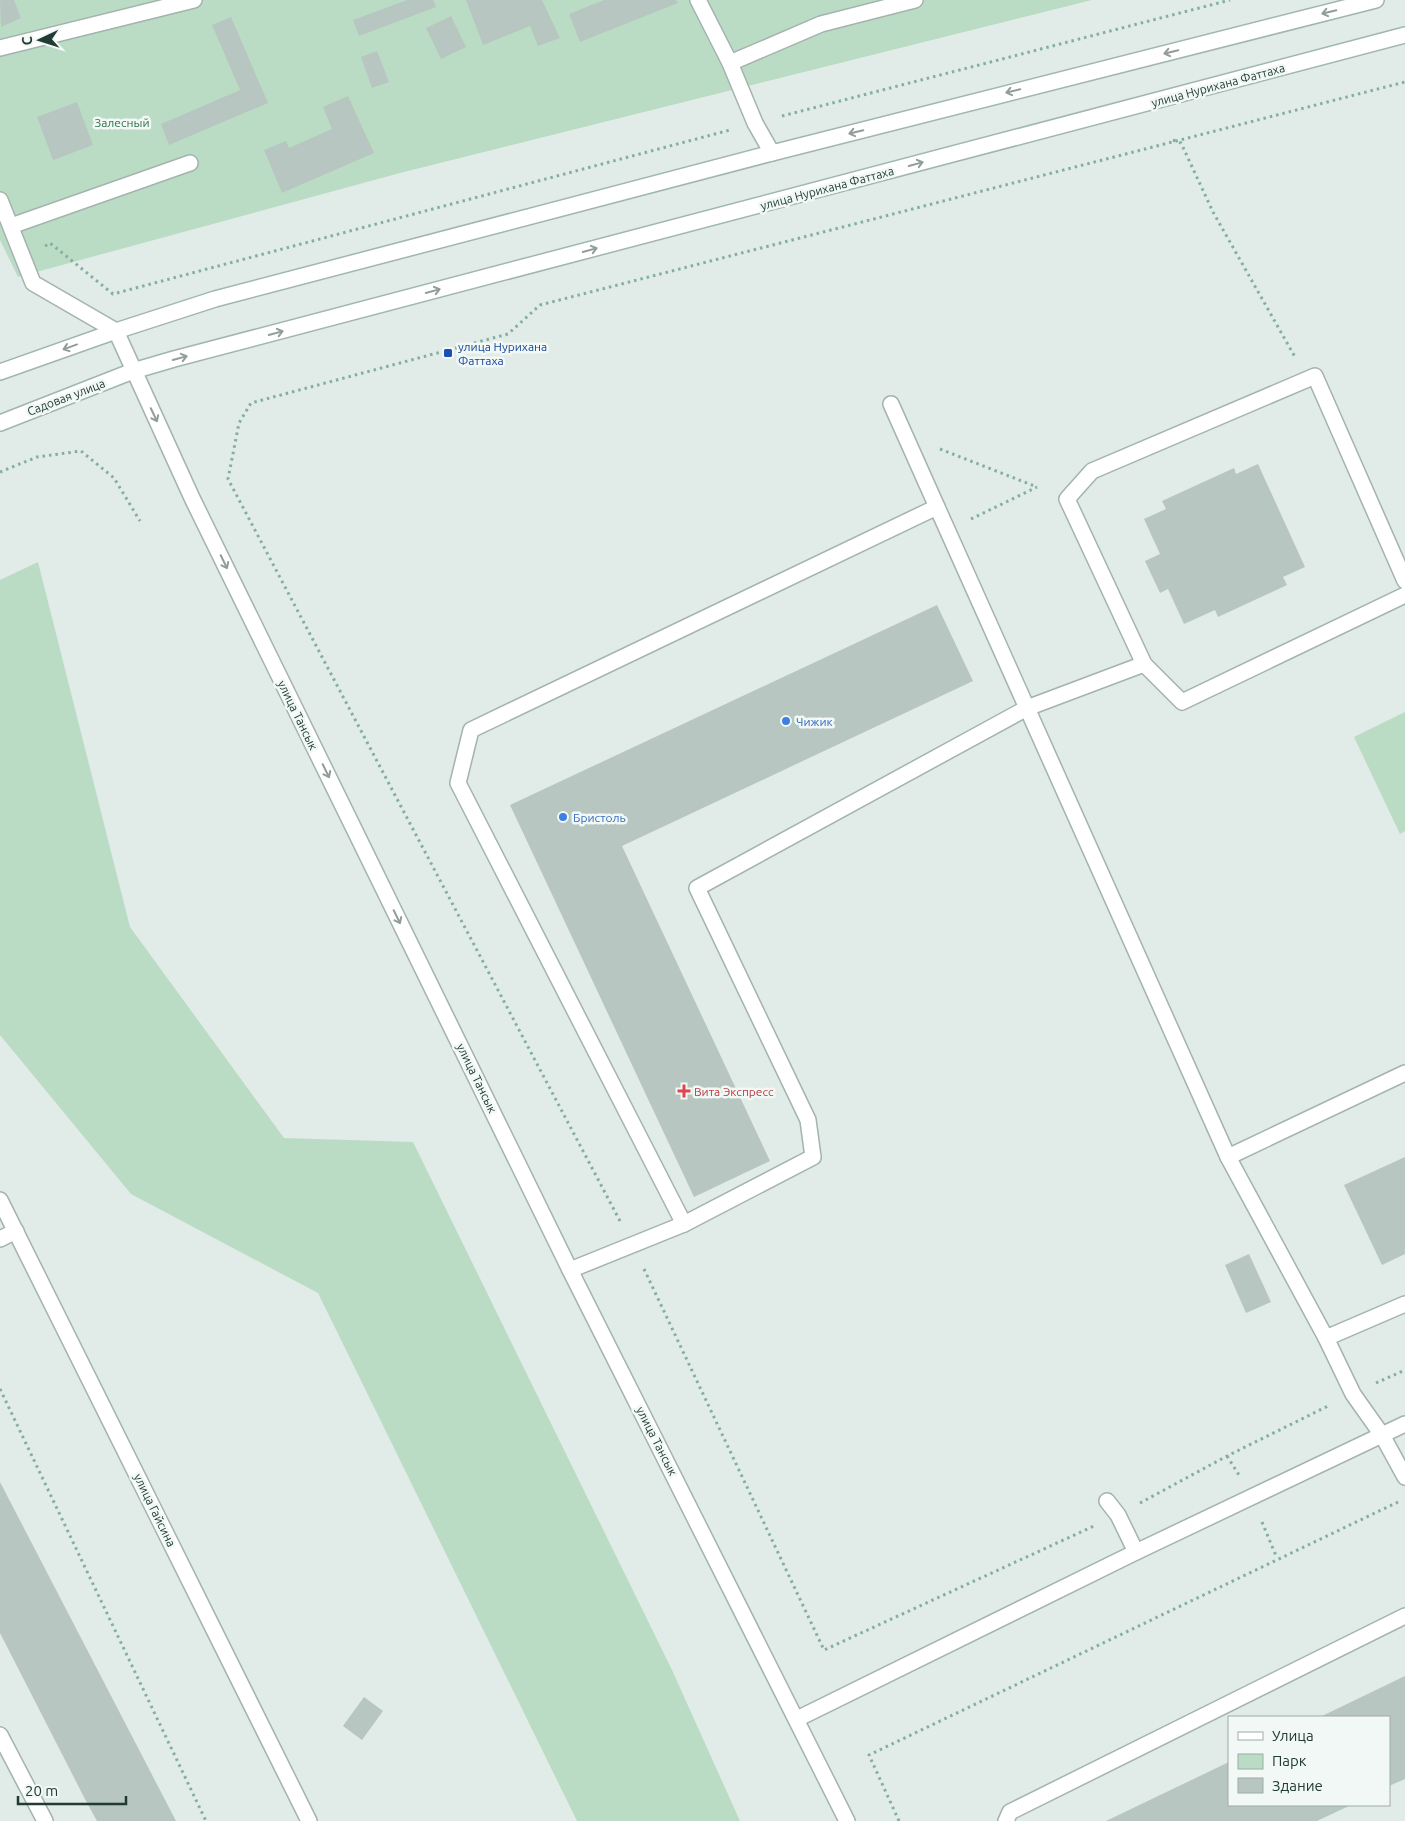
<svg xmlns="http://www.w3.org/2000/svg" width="1405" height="1821" font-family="Ubuntu,sans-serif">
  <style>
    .green { fill: #bbdcc4 }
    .building { fill: #b7c6c0 }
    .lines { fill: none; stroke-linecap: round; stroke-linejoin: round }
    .lane-casing { stroke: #a4b3ae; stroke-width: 18 }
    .street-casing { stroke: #a4b3ae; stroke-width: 18 }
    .secondary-casing { stroke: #a0b6af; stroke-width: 18 }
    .path { stroke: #83aea1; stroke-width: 3; stroke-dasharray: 2.5 4; stroke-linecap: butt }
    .lane { stroke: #fff; stroke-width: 15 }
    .street { stroke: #fff; stroke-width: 15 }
    .secondary { stroke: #fff; stroke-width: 15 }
    .oneway { stroke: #909d9a }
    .transit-dot { fill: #1a4fb4; stroke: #f1f8f5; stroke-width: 2 }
    .shop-dot { fill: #3f7fe0; stroke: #f1f8f5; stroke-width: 2 }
    .health-dot { fill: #e0444e; stroke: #f1f8f5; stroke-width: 2 }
    .labels { text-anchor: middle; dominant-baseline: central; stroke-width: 5; stroke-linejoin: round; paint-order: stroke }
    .street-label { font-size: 12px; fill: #223b35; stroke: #f1f8f5 }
    .park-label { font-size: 12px; fill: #2e7149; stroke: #f1f8f5 }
    .transit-label { font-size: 12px; fill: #164399; stroke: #f1f8f5; text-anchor: start }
    .shop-label { font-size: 12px; fill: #366cbe; stroke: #f1f8f5; text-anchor: start }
    .health-label { font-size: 12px; fill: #be3a42; stroke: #f1f8f5; text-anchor: start }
  </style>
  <rect width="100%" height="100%" fill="#e1ebe7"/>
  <g class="green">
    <path d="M0 0H1092L400 173 18 277 0 240Z"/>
    <path d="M38 562 130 927 284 1138 413 1142 672 1670 740 1821H577L318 1293 131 1194 0 1035V580Z"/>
    <path d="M1405 712V831L1400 834 1354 737Z"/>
  </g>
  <g class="building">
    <path d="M0 0H14L21 18 1 27Z"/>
    <path d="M407 0H433L436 7 359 36 353 20Z"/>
    <path d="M466 0H542L560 38 538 46 530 26 483 45Z"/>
    <path d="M604 0H676L678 3 580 42 569 14Z"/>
    <path d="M451 16 466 47 441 59 426 28Z"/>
    <path d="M231 17 268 103 169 145 161 124 240 90 212 25Z"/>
    <path d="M377 51 389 82 372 88 361 57Z"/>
    <path d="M348 96 374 153 282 193 264 150 286 141 289 148 332 129 323 107Z"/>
    <path d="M77 102 93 145 53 160 37 117Z"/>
    <path d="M1258 464 1305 567 1283 577 1287 585 1218 617 1215 610 1184 624 1168 589 1160 593 1145 561 1160 554 1144 519 1166 509 1162 501 1234 468 1236 474Z"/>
    <path d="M937 605 973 681 622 846 770 1161 694 1197 510 805Z"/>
    <path d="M1405 1157V1254L1382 1265 1344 1185Z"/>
    <path d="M1249 1254 1271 1302 1246 1313 1225 1265Z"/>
    <path d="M0 1482 176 1821H97L86 1801 0 1633Z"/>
    <path d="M1405 1676V1779L1389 1786V1717H1320Z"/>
    <path d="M364 1697 383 1711 362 1740 343 1726Z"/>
    <path d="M1229 1762V1805H1351L1317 1821H1106Z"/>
  </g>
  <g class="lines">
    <g class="lane-casing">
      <g id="lane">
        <path d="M698 0 730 63 755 123 772 153"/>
        <path d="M0 48 194 0"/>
        <path d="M730 63 821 24 915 0"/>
        <path d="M0 200 33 283 116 331"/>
        <path d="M11 226 190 163"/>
        <path d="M891 404 937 507"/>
        <path d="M1144 664 1067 499 1092 471 1315 376 1405 581"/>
        <path d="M1228 1157 1405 1073"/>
        <path d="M684 1224 458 783 471 730 937 507 1228 1157 1326 1338 1405 1304"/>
        <path d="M0 1239 16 1231"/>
        <path d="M570 1270 684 1224 813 1157 808 1120 697 888 1027 708 1144 664 1182 702 1405 595"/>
        <path d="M1326 1338 1353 1394 1382 1435 1405 1477"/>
        <path d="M1107 1501 1118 1515 1136 1552"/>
        <path d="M0 1735 45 1821"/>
        <path d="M1006 1821 1010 1812 1405 1616"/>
      </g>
    </g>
    <g class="street-casing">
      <g id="street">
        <path d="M116 331 192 498 570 1270 847 1821"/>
        <path d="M0 1200 309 1821"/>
        <path d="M797 1719 1136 1552 1405 1424"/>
      </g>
    </g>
    <g class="secondary-casing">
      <g id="secondary">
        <path d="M0 372 116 331 215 299 772 153 1376 0"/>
        <path d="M0 423 133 371 174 359 1405 35"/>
      </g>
    </g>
    <g class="path">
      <path d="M782 116 1230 0"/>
      <path d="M1173 140 1181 143 1213 212 1295 357"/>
      <path d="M45 246 50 243 113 294 730 130"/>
      <path d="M940 449 1037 487"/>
      <path d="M0 472 37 457 81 451 114 478 140 521"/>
      <path d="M971 519 1037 487"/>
      <path d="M620 1221 228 479 239 423 251 403 508 334 540 305 1405 82"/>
      <path d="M644 1269 824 1650 1094 1526"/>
      <path d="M1376 1383 1405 1370"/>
      <path d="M0 1389 206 1821"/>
      <path d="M1227 1456 1239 1475"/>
      <path d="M1140 1503 1227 1456 1330 1405"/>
      <path d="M1262 1522 1277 1558"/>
      <path d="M899 1821 869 1755 1398 1502"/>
    </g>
    <use href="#lane" class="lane"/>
    <use href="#street" class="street"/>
    <use href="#secondary" class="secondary"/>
  </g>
  <defs><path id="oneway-shaft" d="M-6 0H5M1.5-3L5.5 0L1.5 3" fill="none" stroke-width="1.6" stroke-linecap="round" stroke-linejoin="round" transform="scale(1.25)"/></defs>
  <g class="oneway">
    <use href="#oneway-shaft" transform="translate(1329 12) rotate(166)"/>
    <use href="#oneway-shaft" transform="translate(1171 52) rotate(166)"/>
    <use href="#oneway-shaft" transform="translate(1013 91) rotate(166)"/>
    <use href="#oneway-shaft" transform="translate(856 132) rotate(166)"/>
    <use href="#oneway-shaft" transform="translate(916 164) rotate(-15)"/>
    <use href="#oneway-shaft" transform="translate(590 250) rotate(-15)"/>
    <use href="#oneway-shaft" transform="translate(433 291) rotate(-15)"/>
    <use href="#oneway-shaft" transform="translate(276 333) rotate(-15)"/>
    <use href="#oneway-shaft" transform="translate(70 347) rotate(160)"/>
    <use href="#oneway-shaft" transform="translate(180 358) rotate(-15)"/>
    <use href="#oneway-shaft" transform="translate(154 415) rotate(65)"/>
    <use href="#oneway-shaft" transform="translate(224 562) rotate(64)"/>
    <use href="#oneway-shaft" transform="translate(326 771) rotate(64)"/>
    <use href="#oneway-shaft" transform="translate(397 917) rotate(64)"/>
  </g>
  <rect class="transit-dot" x="443" y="348" width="10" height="10" rx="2.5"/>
  <g class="shop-dot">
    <circle cx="786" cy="721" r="5"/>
    <circle cx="563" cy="817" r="5"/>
  </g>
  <path class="health-dot" d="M681.5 1083.5h5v5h5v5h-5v5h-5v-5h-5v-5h5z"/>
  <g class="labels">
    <g class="street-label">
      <text transform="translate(1218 85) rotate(-15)">улица Нурихана Фаттаха</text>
      <text transform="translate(827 188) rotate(-15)">улица Нурихана Фаттаха</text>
      <text transform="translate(66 397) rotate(-21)">Садовая улица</text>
      <text transform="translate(298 715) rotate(64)">улица Тансык</text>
      <text transform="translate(477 1078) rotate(64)">улица Тансык</text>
      <text transform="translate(657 1441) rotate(63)">улица Тансык</text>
      <text transform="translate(155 1510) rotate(64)">улица Гайсина</text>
    </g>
    <g class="park-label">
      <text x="122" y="122">Залесный</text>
    </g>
    <g class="transit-label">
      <text x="458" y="346">улица Нурихана<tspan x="458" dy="14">Фаттаха</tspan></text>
    </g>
    <g class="shop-label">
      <text x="796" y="721">Чижик</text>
      <text x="573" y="817">Бристоль</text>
    </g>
    <g class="health-label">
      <text x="694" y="1091">Вита Экспресс</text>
    </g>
  </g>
  <rect x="1228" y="1716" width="162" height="90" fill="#f1f8f5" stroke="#9eaca8"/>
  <rect x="1238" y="1732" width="25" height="8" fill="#ffffff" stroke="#9eaca8"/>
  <text x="1272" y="1741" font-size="15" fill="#223b35">Улица</text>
  <rect x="1238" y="1754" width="25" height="15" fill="#bbdcc4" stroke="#9eaca8"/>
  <text x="1272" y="1766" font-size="15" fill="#223b35">Парк</text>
  <rect x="1238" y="1778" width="25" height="15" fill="#b7c6c0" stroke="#9eaca8"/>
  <text x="1272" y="1791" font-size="15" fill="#223b35">Здание</text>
  <g transform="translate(40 40) rotate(266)" stroke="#f1f8f5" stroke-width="4" paint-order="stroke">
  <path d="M0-4L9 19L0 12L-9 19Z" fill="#223b35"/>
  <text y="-8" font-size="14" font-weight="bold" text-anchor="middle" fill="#223b35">С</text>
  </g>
  <path d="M18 1796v8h108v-8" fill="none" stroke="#223b35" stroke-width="2.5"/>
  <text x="25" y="1796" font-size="15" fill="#223b35" stroke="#f1f8f5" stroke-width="4" paint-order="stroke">20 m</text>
</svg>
